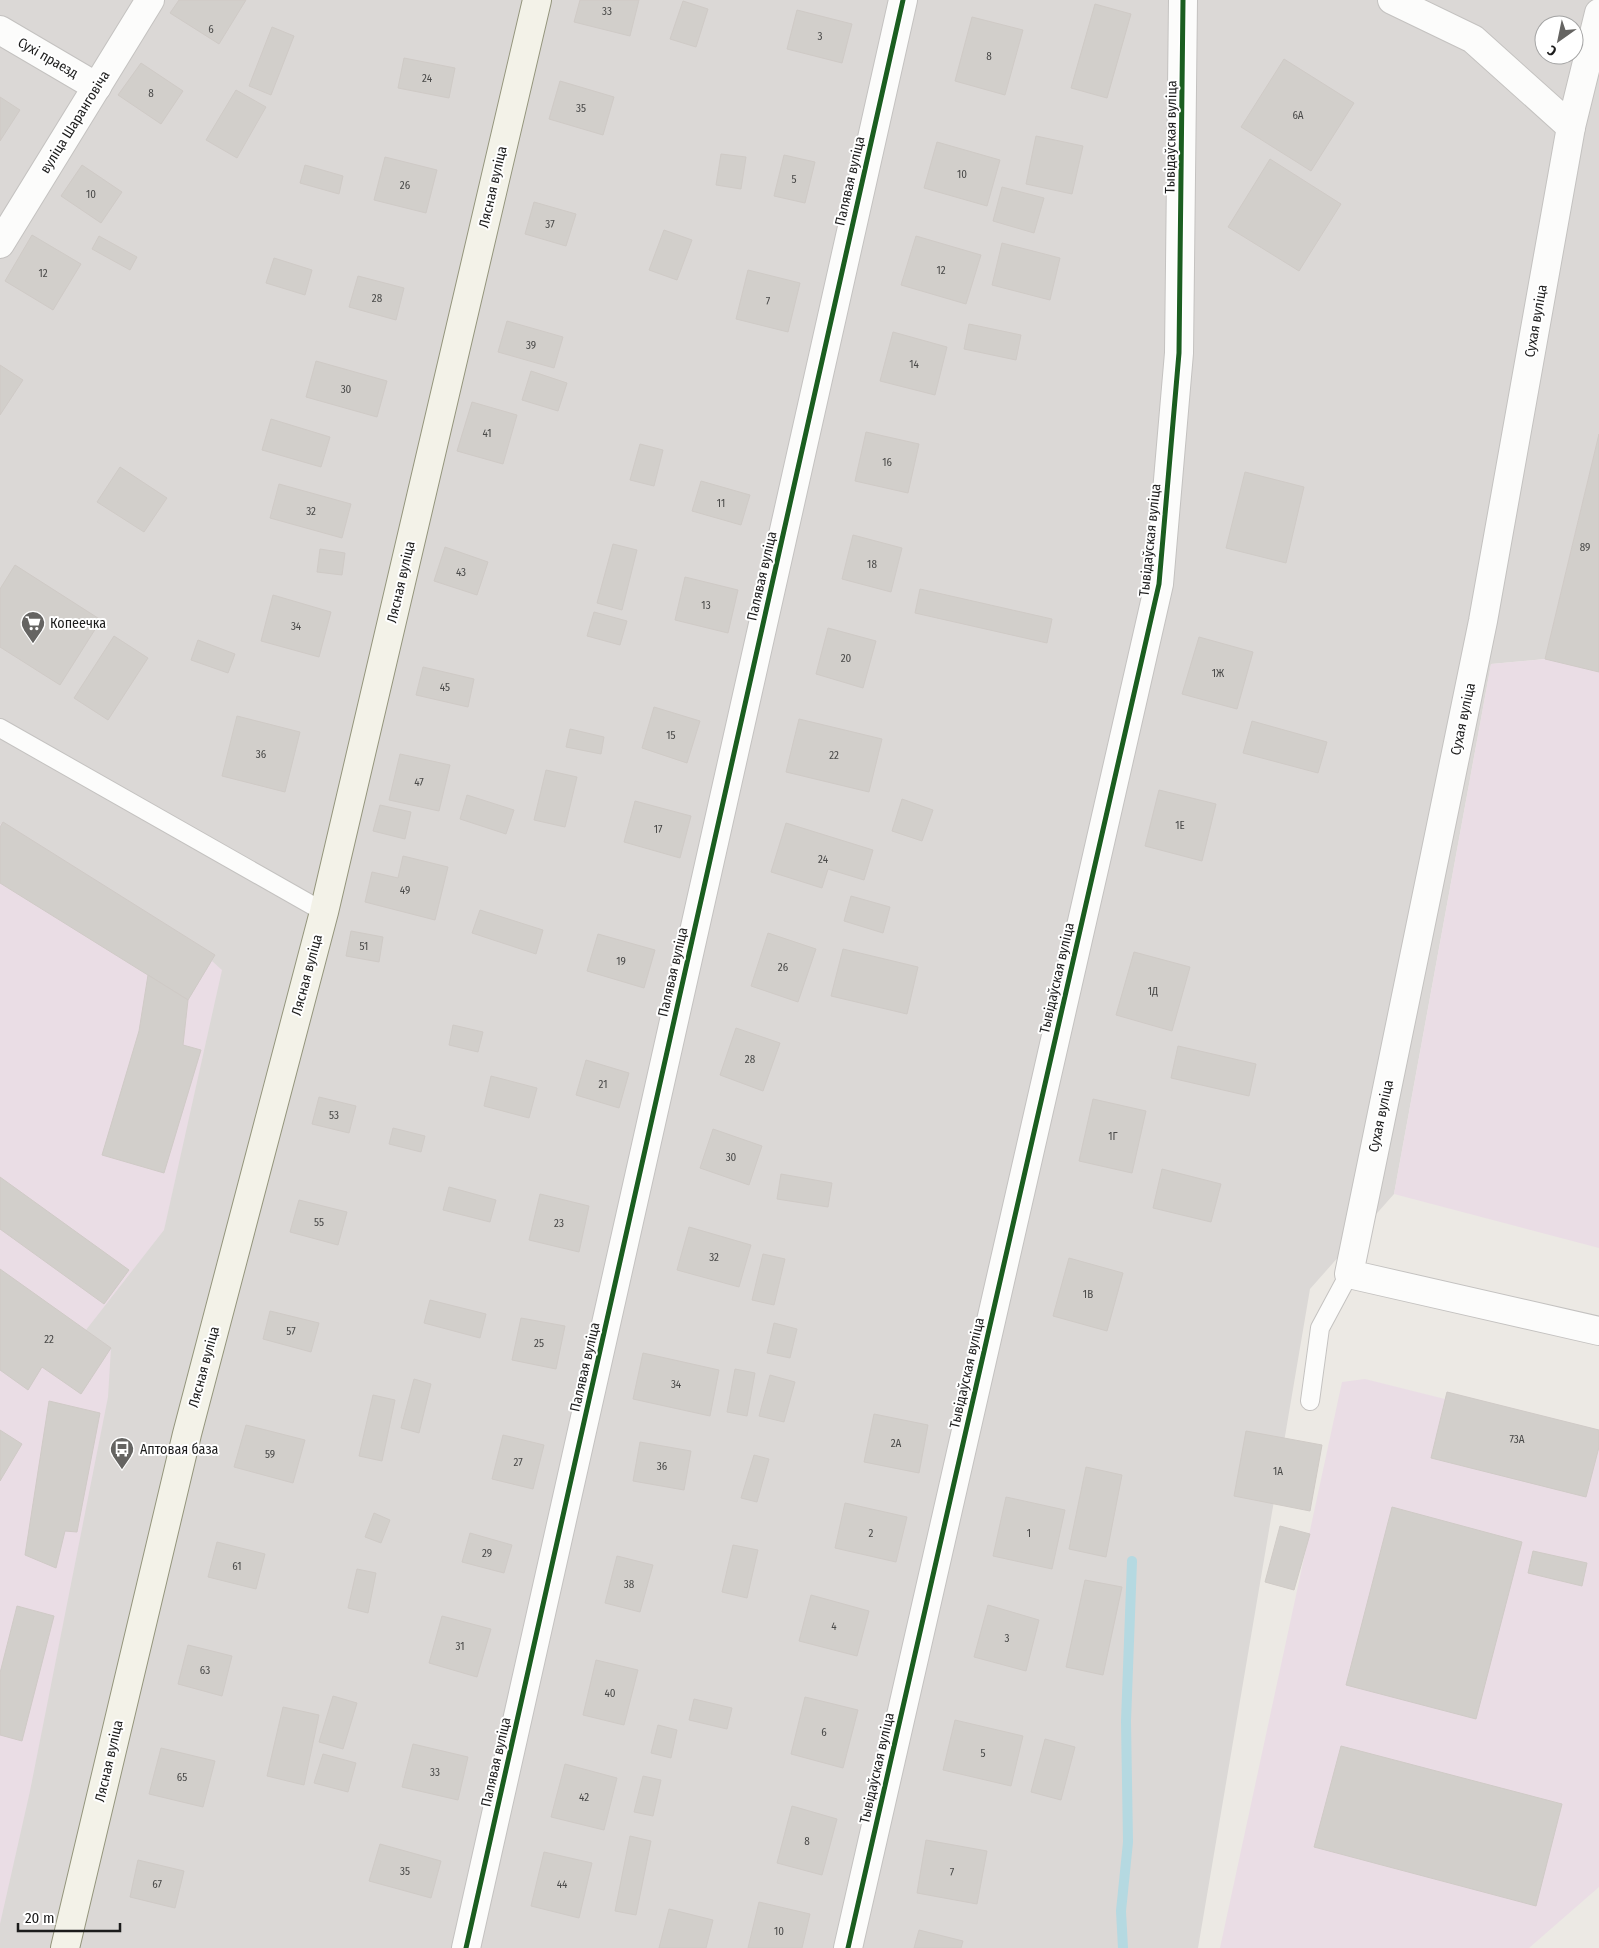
<svg xmlns="http://www.w3.org/2000/svg" width="1599" height="1948" font-family="'Fira Sans Condensed',sans-serif">
  <style>
    .residential { fill: #dbd8d6; fill-rule: evenodd }
    .industrial { fill: #eadde5 }
    .lines { fill: none; stroke-linecap: round; stroke-linejoin: round }
    .stream { stroke: #b5d9e1; stroke-width: 10 }
    .building { fill: #d2cfcb; stroke: #cfcac6 }
    .service-casing { stroke: #c4c2c0; stroke-width: 20 }
    .minor-casing { stroke: #c4c2c0; stroke-width: 30 }
    .secondary-casing { stroke: #94957c; stroke-width: 30 }
    .service { stroke: #fcfcfb; stroke-width: 18 }
    .minor { stroke: #fcfcfb; stroke-width: 28 }
    .secondary { stroke: #f3f2e8; stroke-width: 28 }
    .cycleway-casing { stroke: #fff; stroke-width: 8 }
    .cycleway { stroke: #1b5e20; stroke-width: 5 }
    .labels { text-anchor: middle; dominant-baseline: central; stroke-width: 4; stroke-linejoin: round; paint-order: stroke }
    .number-label { font-size: 11px; fill: #4a4a49 }
    .street-label { font-size: 14px; fill: #1c1c1c; stroke: #fff }
    .poi-label { font-size: 14px; fill: #1c1c1c; stroke: #fff; text-anchor: start }
  </style>
  <rect width="100%" height="100%" fill="#ece9e4"/>
  <path class="residential" d="M0 0H1599V434L1545 659 1491 664 1394 1194 1310 1289 1198 1948H0ZM1544 25H1574V55H1544Z"/>
  <g class="industrial">
    <path d="M1599 434V1248L1394 1194 1491 664 1545 659Z"/>
    <path d="M3 822 215 955 212 961 222 970 164 1230 86 1330 111 1348 108 1397 30 1791 0 1924V825Z"/>
    <path d="M1365 1379 1445 1399 1447 1392 1599 1430V1887L1529 1948H1220L1342 1382Z"/>
  </g>
  <g class="lines">
    <path class="stream" d="M1123 1948 1121 1911 1128 1842 1126 1721 1132 1561"/>
  </g>
  <g class="building">
    <path d="M179 0H246L219 44 170 13Z"/>
    <path d="M580 0H639L630 36 574 22Z"/>
    <path d="M683 1 708 9 696 47 670 39Z"/>
    <path d="M1095 4 1131 14 1107 98 1071 88Z"/>
    <path d="M797 10 852 24 842 63 787 49Z"/>
    <path d="M972 17 1023 30 1005 95 955 81Z"/>
    <path d="M272 27 294 36 271 95 249 86Z"/>
    <path d="M404 58 455 68 449 98 398 88Z"/>
    <path d="M1284 59 1354 103 1311 171 1241 127Z"/>
    <path d="M141 63 183 91 161 124 118 95Z"/>
    <path d="M560 81 614 97 603 135 549 119Z"/>
    <path d="M236 90 266 107 237 158 206 140Z"/>
    <path d="M0 97 20 110 0 141Z"/>
    <path d="M1036 136 1083 146 1072 194 1026 184Z"/>
    <path d="M937 142 1000 160 987 206 924 188Z"/>
    <path d="M721 154 746 157 741 189 716 185Z"/>
    <path d="M784 155 815 162 805 203 774 196Z"/>
    <path d="M385 157 437 170 426 213 374 200Z"/>
    <path d="M1270 159 1341 204 1299 271 1228 227Z"/>
    <path d="M82 165 122 192 101 223 61 196Z"/>
    <path d="M305 165 343 176 339 194 300 183Z"/>
    <path d="M1002 187 1044 198 1034 233 993 221Z"/>
    <path d="M534 202 576 214 566 246 525 234Z"/>
    <path d="M664 230 692 240 677 280 649 270Z"/>
    <path d="M32 235 81 264 53 310 5 281Z"/>
    <path d="M99 236 137 257 130 270 92 249Z"/>
    <path d="M916 236 981 255 966 304 901 285Z"/>
    <path d="M1002 243 1060 258 1050 300 992 285Z"/>
    <path d="M274 258 312 270 305 295 266 283Z"/>
    <path d="M748 270 800 283 788 332 736 319Z"/>
    <path d="M358 276 404 288 396 320 349 307Z"/>
    <path d="M507 321 563 337 554 368 498 352Z"/>
    <path d="M969 324 1021 335 1016 360 964 349Z"/>
    <path d="M893 332 947 347 935 395 880 381Z"/>
    <path d="M316 361 387 381 377 417 306 397Z"/>
    <path d="M0 365 23 380 0 415Z"/>
    <path d="M531 371 567 383 558 411 522 400Z"/>
    <path d="M472 402 517 415 503 464 457 451Z"/>
    <path d="M271 419 330 437 321 467 262 450Z"/>
    <path d="M866 432 919 444 908 493 855 481Z"/>
    <path d="M1599 434V672L1545 659Z"/>
    <path d="M640 444 663 450 654 486 630 480Z"/>
    <path d="M120 467 167 498 144 532 97 502Z"/>
    <path d="M1245 472 1304 487 1286 563 1226 548Z"/>
    <path d="M701 481 750 495 741 525 692 511Z"/>
    <path d="M279 484 351 504 342 538 270 518Z"/>
    <path d="M853 535 902 548 891 592 842 579Z"/>
    <path d="M613 544 637 550 622 610 597 603Z"/>
    <path d="M445 547 488 562 477 595 434 581Z"/>
    <path d="M320 549 345 553 342 575 317 572Z"/>
    <path d="M15 565 101 620 60 685 0 647V589Z"/>
    <path d="M685 577 738 590 728 633 675 620Z"/>
    <path d="M920 589 1052 619 1047 643 915 613Z"/>
    <path d="M273 595 331 612 319 657 261 641Z"/>
    <path d="M594 612 627 621 620 645 587 636Z"/>
    <path d="M828 628 876 641 863 688 816 674Z"/>
    <path d="M114 636 148 658 108 720 74 698Z"/>
    <path d="M1199 637 1253 652 1237 709 1182 694Z"/>
    <path d="M198 640 235 654 228 673 191 660Z"/>
    <path d="M423 667 474 679 468 707 416 695Z"/>
    <path d="M654 707 700 721 687 763 642 748Z"/>
    <path d="M237 716 300 732 285 792 222 776Z"/>
    <path d="M799 719 882 739 869 792 786 772Z"/>
    <path d="M1252 721 1327 742 1318 773 1243 753Z"/>
    <path d="M570 729 604 737 601 754 566 747Z"/>
    <path d="M400 754 450 765 439 811 389 800Z"/>
    <path d="M546 770 577 777 565 827 534 820Z"/>
    <path d="M1159 790 1216 804 1202 861 1145 846Z"/>
    <path d="M467 795 514 810 506 834 460 819Z"/>
    <path d="M902 799 933 810 922 841 892 831Z"/>
    <path d="M635 801 691 816 680 858 624 842Z"/>
    <path d="M380 805 411 812 405 839 373 831Z"/>
    <path d="M3 822 215 955 188 1000 0 883V827Z"/>
    <path d="M786 823 873 850 864 880 828 869 822 888 771 872Z"/>
    <path d="M403 856 448 867 435 920 365 902 372 872 398 878Z"/>
    <path d="M851 896 890 907 883 933 844 921Z"/>
    <path d="M480 910 543 930 536 954 472 933Z"/>
    <path d="M351 931 383 937 379 962 346 956Z"/>
    <path d="M768 933 816 949 798 1002 751 986Z"/>
    <path d="M598 934 655 950 644 988 587 971Z"/>
    <path d="M843 949 918 967 907 1014 831 996Z"/>
    <path d="M1134 952 1190 967 1172 1031 1116 1015Z"/>
    <path d="M148 975 188 1000 183 1045 201 1050 164 1173 102 1155 139 1031Z"/>
    <path d="M453 1025 483 1032 478 1052 449 1045Z"/>
    <path d="M736 1028 780 1043 763 1091 720 1075Z"/>
    <path d="M1178 1046 1256 1064 1249 1096 1171 1078Z"/>
    <path d="M586 1060 629 1073 619 1108 576 1095Z"/>
    <path d="M491 1076 537 1088 529 1118 484 1106Z"/>
    <path d="M319 1097 356 1106 349 1133 312 1124Z"/>
    <path d="M1093 1099 1146 1111 1132 1173 1079 1161Z"/>
    <path d="M393 1128 425 1136 421 1152 389 1144Z"/>
    <path d="M713 1129 762 1146 749 1185 700 1168Z"/>
    <path d="M1162 1169 1221 1184 1211 1222 1153 1208Z"/>
    <path d="M781 1174 832 1183 828 1207 777 1199Z"/>
    <path d="M0 1177 129 1270 104 1304 0 1229Z"/>
    <path d="M449 1187 496 1200 490 1222 443 1210Z"/>
    <path d="M540 1194 589 1206 579 1252 529 1240Z"/>
    <path d="M299 1200 347 1212 338 1245 290 1232Z"/>
    <path d="M689 1227 751 1245 739 1287 677 1270Z"/>
    <path d="M763 1254 785 1259 774 1305 752 1300Z"/>
    <path d="M1069 1258 1123 1273 1107 1331 1053 1316Z"/>
    <path d="M0 1269 111 1348 81 1394 42 1367 28 1390 0 1370Z"/>
    <path d="M430 1300 486 1314 480 1338 424 1323Z"/>
    <path d="M270 1311 319 1323 311 1352 263 1339Z"/>
    <path d="M521 1318 565 1326 556 1369 512 1360Z"/>
    <path d="M774 1323 797 1329 790 1358 767 1353Z"/>
    <path d="M643 1353 719 1370 710 1416 633 1399Z"/>
    <path d="M735 1369 755 1373 747 1416 727 1412Z"/>
    <path d="M770 1375 795 1382 784 1422 759 1416Z"/>
    <path d="M414 1379 431 1384 419 1433 401 1428Z"/>
    <path d="M1447 1392 1599 1430V1447L1586 1497 1431 1458Z"/>
    <path d="M373 1395 395 1400 382 1461 359 1456Z"/>
    <path d="M49 1401 100 1413 77 1532 65 1531 56 1568 25 1555Z"/>
    <path d="M874 1414 928 1425 919 1473 864 1462Z"/>
    <path d="M246 1425 305 1440 293 1483 234 1467Z"/>
    <path d="M0 1430 22 1444 0 1481Z"/>
    <path d="M1246 1431 1322 1445 1310 1511 1234 1496Z"/>
    <path d="M503 1435 544 1445 533 1489 492 1479Z"/>
    <path d="M640 1442 691 1451 684 1490 633 1481Z"/>
    <path d="M754 1455 769 1459 757 1502 741 1498Z"/>
    <path d="M1086 1467 1122 1475 1106 1557 1069 1549Z"/>
    <path d="M1006 1497 1065 1510 1052 1569 993 1556Z"/>
    <path d="M845 1503 907 1517 896 1562 835 1548Z"/>
    <path d="M1392 1507 1522 1542 1476 1719 1346 1685Z"/>
    <path d="M374 1513 390 1520 381 1543 365 1537Z"/>
    <path d="M1280 1526 1310 1534 1294 1590 1265 1582Z"/>
    <path d="M470 1533 512 1545 504 1573 462 1562Z"/>
    <path d="M217 1542 265 1554 256 1589 208 1577Z"/>
    <path d="M733 1545 758 1550 747 1598 722 1592Z"/>
    <path d="M1533 1551 1587 1563 1582 1586 1528 1573Z"/>
    <path d="M617 1556 653 1565 640 1612 605 1603Z"/>
    <path d="M357 1569 376 1573 368 1613 348 1608Z"/>
    <path d="M1085 1580 1122 1587 1103 1675 1066 1667Z"/>
    <path d="M811 1595 869 1611 857 1656 799 1641Z"/>
    <path d="M988 1605 1039 1620 1026 1671 974 1657Z"/>
    <path d="M17 1606 54 1616 22 1741 0 1735V1673Z"/>
    <path d="M442 1616 491 1629 477 1677 429 1663Z"/>
    <path d="M188 1645 232 1656 222 1696 178 1684Z"/>
    <path d="M596 1660 638 1670 624 1725 583 1715Z"/>
    <path d="M333 1696 357 1703 343 1749 319 1742Z"/>
    <path d="M805 1697 858 1710 843 1768 791 1754Z"/>
    <path d="M694 1699 732 1708 727 1729 689 1720Z"/>
    <path d="M283 1707 319 1715 304 1785 267 1776Z"/>
    <path d="M955 1720 1023 1736 1011 1786 943 1770Z"/>
    <path d="M658 1725 677 1730 671 1758 651 1753Z"/>
    <path d="M1045 1739 1075 1747 1061 1800 1031 1792Z"/>
    <path d="M413 1744 468 1757 458 1800 402 1787Z"/>
    <path d="M1341 1746 1562 1804 1536 1906 1314 1847Z"/>
    <path d="M161 1748 215 1761 203 1807 149 1794Z"/>
    <path d="M323 1754 356 1763 348 1792 314 1783Z"/>
    <path d="M565 1764 617 1778 604 1830 551 1817Z"/>
    <path d="M643 1776 661 1780 653 1816 634 1812Z"/>
    <path d="M792 1806 837 1819 822 1875 777 1863Z"/>
    <path d="M630 1836 651 1841 636 1915 615 1911Z"/>
    <path d="M926 1840 987 1851 977 1904 917 1893Z"/>
    <path d="M380 1844 441 1861 431 1898 369 1881Z"/>
    <path d="M544 1852 592 1863 579 1918 531 1906Z"/>
    <path d="M138 1860 184 1871 175 1908 130 1897Z"/>
    <path d="M759 1902 810 1914 802 1948H748Z"/>
    <path d="M669 1909 713 1920 706 1948H659Z"/>
    <path d="M919 1930 963 1941 961 1948H914Z"/>
  </g>
  <g class="lines">
    <g class="service-casing">
      <g id="service">
        <path d="M0 728 324 912"/>
        <path d="M1310 1401 1320 1328 1349 1274"/>
      </g>
    </g>
    <g class="minor-casing">
      <g id="minor">
        <path d="M1392 0 1473 39 1571 127"/>
        <path d="M1599 13 1571 127 1483 621 1349 1274 1599 1331"/>
        <path d="M0 30 97 87"/>
        <path d="M0 244 150 0"/>
        <path d="M466 1948 903 0"/>
        <path d="M848 1948 1159 584 1179 353 1183 0"/>
      </g>
    </g>
    <g class="secondary-casing">
      <path id="secondary" d="M65 1948 187 1434 324 912 537 0"/>
    </g>
    <use href="#service" class="service"/>
    <use href="#minor" class="minor"/>
    <use href="#secondary" class="secondary"/>
    <g class="cycleway-casing">
      <g id="cycleway">
        <path d="M466 1948 903 0"/>
        <path d="M848 1948 1159 584 1179 353 1183 0"/>
      </g>
    </g>
    <use href="#cycleway" class="cycleway"/>
  </g>
  <defs>
    <g id="supermarket-pin" transform="scale(1.25)"><path d="M0 17L-7.5 6A9.5 9.5 0 1 1 7.5 6Z" fill="#656462" stroke="#fff"/><path d="M-6-5.5h2.5l.6 2H6L4.5 2H-2.5L-4.4-4H-6ZM-1.5 3.2a1.3 1.3 0 1 0 .1 0ZM3 3.2a1.3 1.3 0 1 0 .1 0Z" fill="#fff"/></g>
    <g id="bus-pin" transform="scale(1.25)"><path d="M0 17L-7.5 6A9.5 9.5 0 1 1 7.5 6Z" fill="#656462" stroke="#fff"/><path d="M-5-6H5V4H4V6H2V4H-2V6H-4V4H-5ZM-3.5-4V0h7V-4ZM-3.5 1.2v1.5H-2V1.2ZM2 1.2v1.5H3.5V1.2Z" fill="#fff"/></g>
  </defs>
  <g fill-rule="evenodd">
    <use href="#supermarket-pin" x="33" y="623"/>
    <use href="#bus-pin" x="122" y="1449"/>
  </g>
  <g class="labels">
    <g class="number-label">
      <text x="607" y="11">33</text>
      <text x="211" y="29">6</text>
      <text x="820" y="36">3</text>
      <text x="989" y="56">8</text>
      <text x="427" y="78">24</text>
      <text x="151" y="93">8</text>
      <text x="581" y="108">35</text>
      <text x="1298" y="115">6А</text>
      <text x="962" y="174">10</text>
      <text x="794" y="179">5</text>
      <text x="405" y="185">26</text>
      <text x="91" y="194">10</text>
      <text x="550" y="224">37</text>
      <text x="941" y="270">12</text>
      <text x="43" y="273">12</text>
      <text x="377" y="298">28</text>
      <text x="768" y="301">7</text>
      <text x="531" y="345">39</text>
      <text x="914" y="364">14</text>
      <text x="346" y="389">30</text>
      <text x="487" y="433">41</text>
      <text x="887" y="462">16</text>
      <text x="721" y="503">11</text>
      <text x="311" y="511">32</text>
      <text x="1585" y="547">89</text>
      <text x="872" y="564">18</text>
      <text x="461" y="572">43</text>
      <text x="706" y="605">13</text>
      <text x="296" y="626">34</text>
      <text x="846" y="658">20</text>
      <text x="1218" y="673">1Ж</text>
      <text x="445" y="687">45</text>
      <text x="671" y="735">15</text>
      <text x="261" y="754">36</text>
      <text x="834" y="755">22</text>
      <text x="419" y="782">47</text>
      <text x="1180" y="825">1Е</text>
      <text x="658" y="829">17</text>
      <text x="823" y="859">24</text>
      <text x="405" y="890">49</text>
      <text x="364" y="946">51</text>
      <text x="621" y="961">19</text>
      <text x="783" y="967">26</text>
      <text x="1153" y="991">1Д</text>
      <text x="750" y="1059">28</text>
      <text x="603" y="1084">21</text>
      <text x="334" y="1115">53</text>
      <text x="1113" y="1136">1Г</text>
      <text x="731" y="1157">30</text>
      <text x="319" y="1222">55</text>
      <text x="559" y="1223">23</text>
      <text x="714" y="1257">32</text>
      <text x="1088" y="1294">1В</text>
      <text x="291" y="1331">57</text>
      <text x="49" y="1339">22</text>
      <text x="539" y="1343">25</text>
      <text x="676" y="1384">34</text>
      <text x="1517" y="1439">73А</text>
      <text x="896" y="1443">2А</text>
      <text x="270" y="1454">59</text>
      <text x="518" y="1462">27</text>
      <text x="662" y="1466">36</text>
      <text x="1278" y="1471">1А</text>
      <text x="871" y="1533">2</text>
      <text x="1029" y="1533">1</text>
      <text x="487" y="1553">29</text>
      <text x="237" y="1566">61</text>
      <text x="629" y="1584">38</text>
      <text x="834" y="1626">4</text>
      <text x="1007" y="1638">3</text>
      <text x="460" y="1646">31</text>
      <text x="205" y="1670">63</text>
      <text x="610" y="1693">40</text>
      <text x="824" y="1732">6</text>
      <text x="983" y="1753">5</text>
      <text x="435" y="1772">33</text>
      <text x="182" y="1777">65</text>
      <text x="584" y="1797">42</text>
      <text x="807" y="1841">8</text>
      <text x="405" y="1871">35</text>
      <text x="952" y="1872">7</text>
      <text x="157" y="1884">67</text>
      <text x="562" y="1884">44</text>
      <text x="779" y="1931">10</text>
    </g>
    <g class="street-label">
      <text transform="translate(48 58) rotate(30)">Сухі праезд</text>
      <text transform="translate(75 122) rotate(-58)">вуліца Шаранговіча</text>
      <text transform="translate(1171 137) rotate(-89)">Тывідаўская вуліца</text>
      <text transform="translate(850 181) rotate(-77)">Палявая вуліца</text>
      <text transform="translate(493 187) rotate(-77)">Лясная вуліца</text>
      <text transform="translate(1536 321) rotate(-80)">Сухая вуліца</text>
      <text transform="translate(1150 540) rotate(-84)">Тывідаўская вуліца</text>
      <text transform="translate(762 576) rotate(-77)">Палявая вуліца</text>
      <text transform="translate(401 582) rotate(-77)">Лясная вуліца</text>
      <text transform="translate(1463 719) rotate(-78)">Сухая вуліца</text>
      <text transform="translate(673 972) rotate(-77)">Палявая вуліца</text>
      <text transform="translate(307 975) rotate(-75)">Лясная вуліца</text>
      <text transform="translate(1057 978) rotate(-77)">Тывідаўская вуліца</text>
      <text transform="translate(1381 1116) rotate(-78)">Сухая вуліца</text>
      <text transform="translate(204 1367) rotate(-75)">Лясная вуліца</text>
      <text transform="translate(585 1367) rotate(-77)">Палявая вуліца</text>
      <text transform="translate(967 1373) rotate(-77)">Тывідаўская вуліца</text>
      <text transform="translate(109 1761) rotate(-77)">Лясная вуліца</text>
      <text transform="translate(496 1762) rotate(-77)">Палявая вуліца</text>
      <text transform="translate(877 1768) rotate(-77)">Тывідаўская вуліца</text>
    </g>
    <g class="poi-label">
      <text x="50" y="623">Копеечка</text>
      <text x="140" y="1449">Аптовая база</text>
    </g>
  </g>
  <g transform="translate(1559 40) rotate(213)"><circle r="24" fill="#ffffff" stroke="#a4a4a4"/>
  <path d="M0-4L9 19L0 12L-9 19Z" fill="#656462"/>
  <text y="-8" font-size="14" font-weight="bold" text-anchor="middle" fill="#1c1c1c">С</text>
  </g>
  <path d="M18 1923v8h102v-8" fill="none" stroke="#1c1c1c" stroke-width="2.5"/>
  <text x="25" y="1923" font-size="15" fill="#1c1c1c" stroke="#ffffff" stroke-width="4" paint-order="stroke">20 m</text>
</svg>
